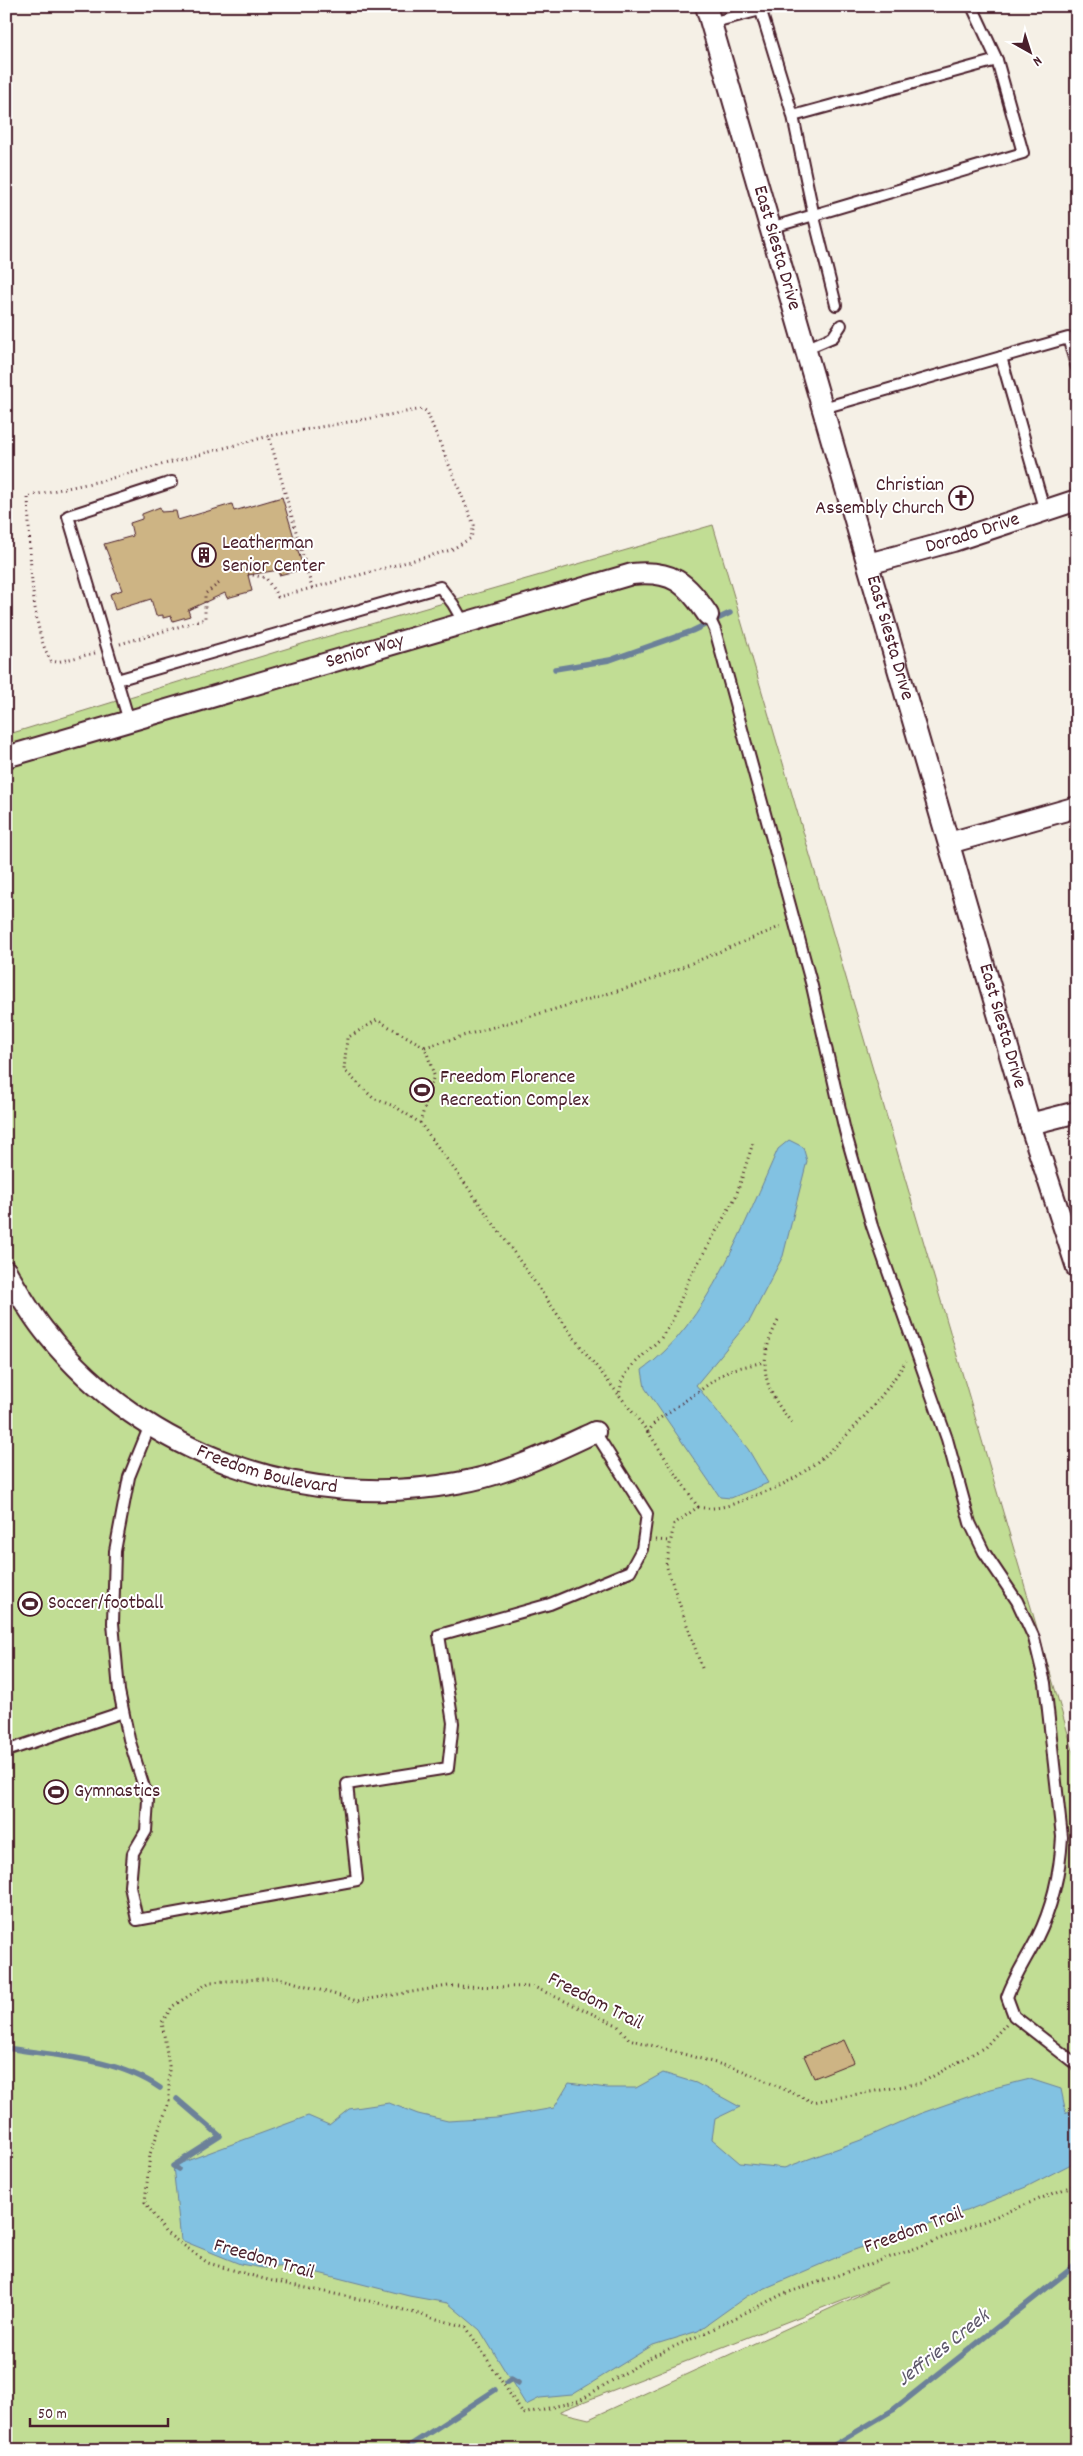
<svg xmlns="http://www.w3.org/2000/svg" width="1083" height="2456" font-family="Dekko,sans-serif">
  <style>
    .green { fill: #c1dd94; stroke: #867e60; fill-rule: evenodd }
    .water { fill: #82c2e2; stroke: #6c8199 }
    .lines { fill: none; stroke-linecap: round; stroke-linejoin: round }
    .stream { stroke: #6c8199; stroke-width: 5.5 }
    .building { fill: #cdb484; stroke: #4a1f2b }
    .service-casing { stroke: #4a1f2b; stroke-width: 14 }
    .minor-casing { stroke: #4a1f2b; stroke-width: 24 }
    .path { stroke: #4a1f2b; stroke-width: 3; stroke-dasharray: 1 4; stroke-linecap: butt }
    .service { stroke: #fff; stroke-width: 10 }
    .minor { stroke: #fff; stroke-width: 20 }
    .labels { text-anchor: middle; dominant-baseline: central; stroke-width: 4; stroke-linejoin: round; paint-order: stroke }
    .street-label { font-size: 20px; fill: #4a1f2b; stroke: #fff }
    .poi-label { font-size: 20px; fill: #4a1f2b; stroke: #fff; text-anchor: start }
    .water-label { font-size: 21px; font-style: italic; fill: #5e586b; stroke: #fff }
  </style>
  <rect width="100%" height="100%" fill="#f5f0e6"/>
  <filter id="ink" filterUnits="userSpaceOnUse"><feTurbulence type="fractalNoise" baseFrequency=".02" numOctaves="2"/><feDisplacementMap in="SourceGraphic" scale="10" xChannelSelector="R" yChannelSelector="G"/><feConvolveMatrix kernelMatrix="1 2 1 2 8 2 1 2 1" color-interpolation-filters="sRGB"/></filter>
  <g filter="url(#ink)">
    <path class="green" d="M713 525 1077 1764V2450H6V735L305 643ZM888 2282 589 2419 560 2412V2411Z"/>
    <g class="water">
      <path d="M789 1140 803 1147 807 1161 783 1256 750 1320 696 1385 748 1449 768 1483 731 1498 720 1497 645 1388 642 1370C706 1327 747 1218 778 1149Z"/>
      <path d="M663 2073 696 2083 740 2107 715 2119 712 2139 740 2163 784 2168 861 2140 919 2114 990 2089 1030 2079 1061 2089 1066 2113 1077 2105V2161L1026 2187 966 2211 854 2250 747 2296 698 2331 653 2345 572 2395 540 2398 526 2405 480 2330 448 2303 409 2296 291 2266 263 2268 240 2264 181 2240 173 2166 308 2116 329 2125 349 2109 389 2103 418 2114 448 2121 497 2118 554 2108 569 2083 607 2088H636Z"/>
    </g>
    <g class="lines">
      <g class="stream">
        <path d="M555 669 610 660 692 631 730 613"/>
        <path d="M6 2048C57 2056 117 2058 160 2088"/>
        <path d="M177 2099 220 2136 173 2166 178 2169"/>
        <path d="M507 2382 511 2379 518 2383"/>
        <path d="M403 2450 495 2390"/>
        <path d="M826 2450 893 2410 1077 2264"/>
      </g>
    </g>
    <g class="building">
      <path d="M282 497 302 564 295 565 296 571 279 575V570L248 575 252 591 227 598 225 593 188 610 190 616 173 621 171 616 163 618V615L156 616 151 599 115 610 110 594 122 590 104 544 133 536 130 523 142 519V514L160 507 161 512 176 511 178 520 232 504 234 511Z"/>
      <path d="M844 2040 854 2062 814 2078 804 2056Z"/>
    </g>
    <g class="lines">
      <g class="service-casing">
        <g id="service">
          <path d="M761 11 793 116 814 217 836 305"/>
          <path d="M710 23 776 6"/>
          <path d="M793 116 997 60"/>
          <path d="M770 228 1023 153 997 60 972 6"/>
          <path d="M805 349 833 337 841 325"/>
          <path d="M1001 357 1045 512"/>
          <path d="M823 408 1068 338 1077 368"/>
          <path d="M708 615 715 630 812 986 845 1131 872 1226 947 1439 970 1523 984 1552 1017 1601 1034 1638 1045 1683 1062 1837C1060 1872 1053 1906 1037 1938 1027 1958 1015 1975 1007 1997L1014 2016 1077 2065"/>
          <path d="M117 680 440 587 453 604 464 623"/>
          <path d="M129 721 68 516 172 482"/>
          <path d="M150 1425 129 1477 115 1551 113 1623 119 1691 129 1739 148 1800 146 1831 133 1853 130 1886 137 1920 357 1880 347 1784 448 1768 453 1723 439 1635 550 1604 630 1571 642 1549 647 1514 595 1432"/>
          <path d="M6 1751 123 1712"/>
        </g>
      </g>
      <g class="minor-casing">
        <g id="minor">
          <path id="s1" d="M706 6 1030 1124 1077 1268"/>
          <path id="s2" d="M868 564 953 541 1077 500"/>
          <path id="s3" d="M6 757 632 574C672 570 686 582 708 615"/>
          <path d="M949 843 1077 807"/>
          <path d="M1030 1124 1077 1112"/>
          <path id="s4" d="M6 1271C19 1293 31 1315 47 1334 145 1456 305 1511 457 1483 506 1475 550 1453 595 1432"/>
        </g>
      </g>
      <g class="path">
        <path d="M248 574 266 578 278 597 312 588"/>
        <path d="M120 644 205 619V594L222 581"/>
        <path d="M95 653 57 662 51 661C29 627 30 539 28 496L101 481 269 436 423 409 427 412 474 525 471 538 451 550 312 588 269 436"/>
        <path d="M425 1047 641 984 782 926"/>
        <path d="M420 1123 434 1075 425 1047 377 1020 347 1038 344 1070 373 1098 396 1107 420 1123 469 1189 577 1342 619 1395"/>
        <path d="M778 1321C756 1362 763 1389 792 1423"/>
        <path d="M648 1432 619 1395 622 1380 633 1365 661 1338 673 1319 688 1281 736 1196 753 1143"/>
        <path d="M698 1507C718 1511 735 1504 753 1496 764 1492 775 1489 785 1483 829 1461 880 1403 906 1361"/>
        <path d="M656 1540 670 1541"/>
        <path d="M702 1668 666 1565 674 1524 698 1507 648 1432 656 1421 729 1370 764 1362"/>
        <path d="M1006 2024 985 2047 921 2083 813 2102 741 2070 629 2039 617 2025 534 1987 448 1986 357 2001 279 1978 210 1982 173 2006 162 2022 169 2066V2102L150 2154 145 2202 165 2232 208 2263 268 2280 378 2303 466 2327 523 2414 578 2401 653 2356 707 2332 781 2295 922 2246 1077 2184"/>
      </g>
      <use href="#service" class="service"/>
      <use href="#minor" class="minor"/>
    </g>
  </g>
  <defs>
    <g id="church-ring" transform="scale(1.25)"><circle r="9.5" fill="#fff" stroke="#4a1f2b" stroke-width="1.5"/><path d="M-1.2-6h2.4v3.5h3.3v2.4h-3.3V6h-2.4V-.1h-3.3v-2.4h3.3Z" fill="#4a1f2b"/></g>
    <g id="building-ring" transform="scale(1.25)"><circle r="9.5" fill="#fff" stroke="#4a1f2b" stroke-width="1.5"/><path d="M-4-6H4V6H1V3H-1V6H-4ZM-2.5-4.3h1.7v1.8h-1.7ZM.8-4.3h1.7v1.8H.8ZM-2.5-1h1.7V.8h-1.7ZM.8-1h1.7V.8H.8Z" fill="#4a1f2b"/></g>
    <g id="stadium-ring" transform="scale(1.25)"><circle r="9.5" fill="#fff" stroke="#4a1f2b" stroke-width="1.5"/><path d="M0-5a6.5 5 0 1 0 0 10a6.5 5 0 1 0 0-10ZM-3.5-1.8h7v3.6h-7Z" fill="#4a1f2b"/></g>
  </defs>
  <g fill-rule="evenodd">
    <use href="#church-ring" x="961" y="498"/>
    <use href="#building-ring" x="204" y="555"/>
    <use href="#stadium-ring" x="422" y="1090"/>
    <use href="#stadium-ring" x="30" y="1604"/>
    <use href="#stadium-ring" x="56" y="1792"/>
  </g>
  <g class="labels">
    <g class="street-label">
      <text stroke="none"><textPath href="#s1" startOffset="252">East Siesta Drive</textPath></text>
      <text stroke="none"><textPath href="#s2" startOffset="109">Dorado Drive</textPath></text>
      <text stroke="none"><textPath href="#s1" startOffset="658">East Siesta Drive</textPath></text>
      <text stroke="none"><textPath href="#s3" startOffset="374">Senior Way</textPath></text>
      <text stroke="none"><textPath href="#s1" startOffset="1062">East Siesta Drive</textPath></text>
      <text stroke="none"><textPath href="#s4" startOffset="340">Freedom Boulevard</textPath></text>
      <text transform="translate(595 2002) rotate(27)">Freedom Trail</text>
      <text transform="translate(914 2231) rotate(-20)">Freedom Trail</text>
      <text transform="translate(264 2260) rotate(16)">Freedom Trail</text>
    </g>
    <g class="poi-label">
      <text x="944" y="486" text-anchor="end">Christian<tspan x="944" dy="23">Assembly Church</tspan></text>
      <text x="222" y="544">Leatherman<tspan x="222" dy="23">Senior Center</tspan></text>
      <text x="440" y="1078">Freedom Florence<tspan x="440" dy="23">Recreation Complex</tspan></text>
      <text x="48" y="1604">Soccer/football</text>
      <text x="74" y="1792">Gymnastics</text>
    </g>
    <g class="water-label">
      <text transform="translate(944 2349) rotate(-38)">Jeffries Creek</text>
    </g>
  </g>
  <rect width="1083" height="2456" fill="none" stroke="#fff" stroke-width="25"/>
  <rect x="12" y="12" width="1058" height="2431" fill="none" stroke="#4a1f2b" stroke-width="2" filter="url(#ink)"/>
  <g transform="translate(1030 52) rotate(141)" stroke="#ffffff" stroke-width="4" paint-order="stroke">
  <path d="M0-4L9 19L0 12L-9 19Z" fill="#4a1f2b"/>
  <text y="-8" font-size="14" font-weight="bold" text-anchor="middle" fill="#4a1f2b">N</text>
  </g>
  <path d="M30 2418v8h138v-8" fill="none" stroke="#4a1f2b" stroke-width="2.5"/>
  <text x="38" y="2418" font-size="15" fill="#4a1f2b" stroke="#ffffff" stroke-width="4" paint-order="stroke">50 m</text>
</svg>
